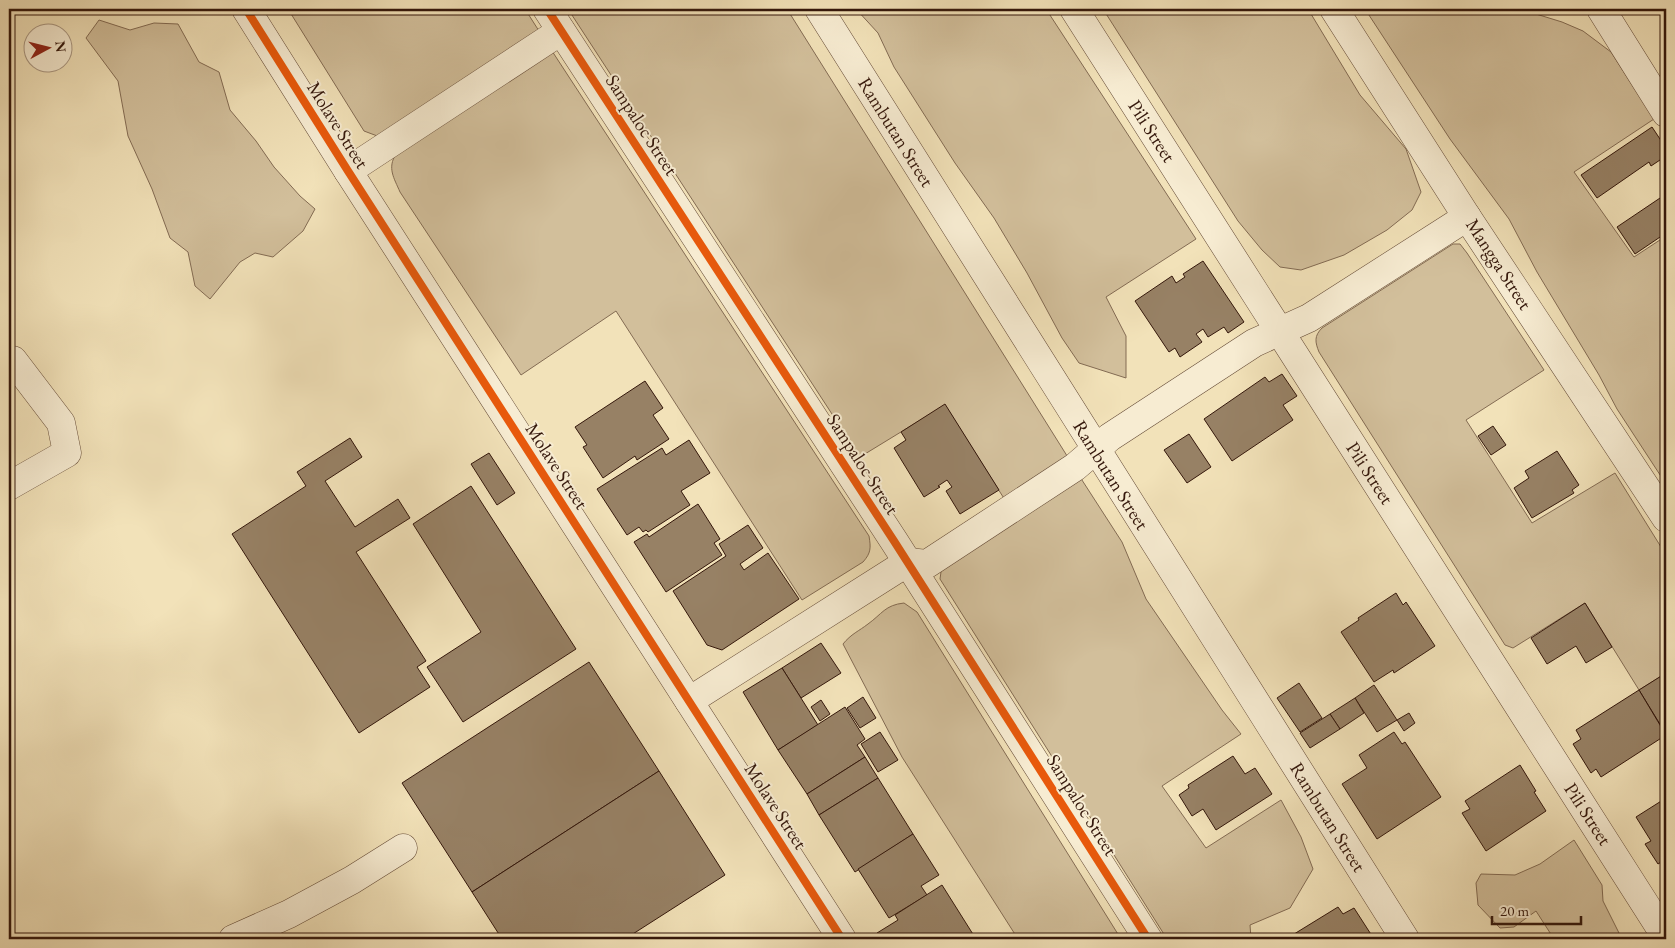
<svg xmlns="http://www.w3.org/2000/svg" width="1675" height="948" font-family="'EB Garamond',serif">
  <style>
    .green { fill: #d2bf9b; stroke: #836b53 }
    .building { fill: #978165; stroke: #34170b }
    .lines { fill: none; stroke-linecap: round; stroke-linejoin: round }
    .minor-casing { stroke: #644a36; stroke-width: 29 }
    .minor { stroke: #f7ecd2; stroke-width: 28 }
    .cycleway-casing { stroke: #f7ecd2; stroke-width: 11 }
    .cycleway { stroke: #e8590c; stroke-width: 8 }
    .labels { text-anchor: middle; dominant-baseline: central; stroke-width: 4; stroke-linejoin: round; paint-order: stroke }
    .street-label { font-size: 19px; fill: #34170b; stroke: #f7ecd2 }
  </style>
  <rect width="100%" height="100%" fill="#f2e2b9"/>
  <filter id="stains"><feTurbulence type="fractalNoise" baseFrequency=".004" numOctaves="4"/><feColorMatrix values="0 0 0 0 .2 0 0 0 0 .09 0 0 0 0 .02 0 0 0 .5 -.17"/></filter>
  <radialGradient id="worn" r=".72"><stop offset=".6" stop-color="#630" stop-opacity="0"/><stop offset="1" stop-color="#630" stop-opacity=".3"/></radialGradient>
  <g class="green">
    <path d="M288 9H525L539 31 380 137 364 131Z"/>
    <path d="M568 9H787L1069 459 1005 500 945 405 860 457Z"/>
    <path d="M856 9H1046L1196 239 1106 297 1126 336V378L1079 363 1062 338 1027 273 994 218 955 163 894 67 878 33Z"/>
    <path d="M1103 9H1308L1360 95 1406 149 1421 192 1412 210 1387 230 1344 255 1301 270 1280 267 1262 250 1238 221Z"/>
    <path d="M1365 9H1510L1511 13 1536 14 1562 22 1583 31 1611 52 1654 119 1574 172 1634 257 1666 236V484L1617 409 1599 375 1537 272 1509 219 1450 139Z"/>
    <path d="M99 20 130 30 154 23 178 24 199 62 219 72 230 110 256 141 274 167 300 196 315 209 303 231 273 257 255 253 240 262 210 299 195 286 188 252 170 238 152 189 128 136 118 81 86 38Z"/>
    <path d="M552 51 869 536C871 548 871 553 863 562L802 600 616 311 521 375 400 192C394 178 387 168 396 154Z"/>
    <path d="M1453 244H1460L1467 253 1544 370 1466 420 1532 523 1615 473 1666 555V673L1639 690 1585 603 1513 648 1505 645 1319 352C1315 342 1314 336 1322 328Z"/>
    <path d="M1080 477 1122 542 1146 599 1222 710 1241 734 1162 786 1206 848 1281 800 1301 837 1313 869 1290 908 1250 925 1251 939H1167L940 579 942 565Z"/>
    <path d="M904 603 917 612 1121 939H1018L902 757 843 644C851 634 859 631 868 624 882 614 885 605 904 603Z"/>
    <path d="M1574 840 1602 885 1603 901 1622 939H1554L1536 911 1514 927 1500 928 1478 905 1476 883 1481 874 1515 875 1540 864Z"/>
  </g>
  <g class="building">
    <path d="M1652 127 1666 148V156L1651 166 1649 162 1597 198 1581 175Z"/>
    <path d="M1666 194V233L1635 254 1617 227Z"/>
    <path d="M1203 261 1244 322 1228 333 1224 327 1208 337 1203 329 1196 334 1202 342 1180 357 1175 348 1169 352 1135 301 1172 276 1176 283 1185 277 1183 274Z"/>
    <path d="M1282 374 1297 396 1283 405 1293 420 1232 461 1204 419 1265 377 1269 382Z"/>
    <path d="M645 381 663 408 653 415 669 439 637 460 635 456 603 478 583 447 587 445 575 427Z"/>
    <path d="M945 404 999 490 960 514 946 491 952 487 947 480 938 486 940 487 924 497 894 448 906 440 901 432Z"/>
    <path d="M1493 426 1506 445 1491 455 1478 436Z"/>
    <path d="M1189 434 1211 467 1187 483 1164 450Z"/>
    <path d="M350 438 362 457 325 481 355 527 398 499 410 518 356 552 426 661 417 667 430 687 359 733 232 534 306 486 297 472Z"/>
    <path d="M689 440 710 473 681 491 690 505 648 532 646 530 643 532 639 527 627 535 597 489 662 448 666 455Z"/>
    <path d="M1557 451 1579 485 1572 490 1574 493 1532 518 1514 488 1529 478 1525 471Z"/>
    <path d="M489 453 515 493 497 505 471 464Z"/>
    <path d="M471 486 576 649 463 722 427 667 481 632 413 524Z"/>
    <path d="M698 504 720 539 714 543 722 555 666 592 634 542 647 534 649 537Z"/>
    <path d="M748 525 763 548 740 564 744 570 768 553 799 599 722 650 707 645 673 591 726 556 719 544Z"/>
    <path d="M1396 593 1403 605 1406 602 1435 646 1394 673 1393 670 1374 682 1341 632 1359 620 1358 618Z"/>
    <path d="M1585 603 1612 647 1586 663 1576 646 1547 664 1531 638Z"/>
    <path d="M821 643 841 673 801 698 782 668Z"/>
    <path d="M589 662 659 771 472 892 402 783Z"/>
    <path d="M782 668 818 725 778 750 743 692Z"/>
    <path d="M1666 673V734L1639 690Z"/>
    <path d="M1299 683 1322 718 1300 732 1277 698Z"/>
    <path d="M1374 685 1397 720 1377 732 1355 698Z"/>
    <path d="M1639 690 1666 735 1601 777 1596 769 1591 773 1573 744 1581 739 1576 730Z"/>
    <path d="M863 697 876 718 860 728 847 708Z"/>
    <path d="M1355 698 1364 713 1340 729 1330 714Z"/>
    <path d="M821 700 830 714 820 721 811 707Z"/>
    <path d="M845 707 865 739 857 745 865 757 807 794 778 750Z"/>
    <path d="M1409 713 1415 723 1404 731 1397 720Z"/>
    <path d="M1330 714 1340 729 1310 748 1300 733Z"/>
    <path d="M880 732 898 760 878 772 861 744Z"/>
    <path d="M1394 732 1402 744 1405 742 1441 797 1377 839 1342 784 1367 768 1359 755Z"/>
    <path d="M1233 756 1245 774 1255 768 1272 794 1216 830 1203 809 1192 816 1179 795 1189 788 1188 785Z"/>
    <path d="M865 757 878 778 819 815 807 794Z"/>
    <path d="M1520 765 1536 791 1534 792 1546 811 1486 851 1462 813 1470 809 1465 801Z"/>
    <path d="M659 771 725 875 625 939H502L472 892Z"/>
    <path d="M878 778 913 834 855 872 819 815Z"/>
    <path d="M1666 798V859L1658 864 1645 844 1651 841 1636 817Z"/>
    <path d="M913 834 939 875 921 886 927 895 889 918 858 869Z"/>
    <path d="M942 885 976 939H881L877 933 898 920 895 915Z"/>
    <path d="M1338 907 1343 914 1354 908 1374 939H1286Z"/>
  </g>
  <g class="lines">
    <g class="minor-casing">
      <g id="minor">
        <path d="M246 9 348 171 842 939"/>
        <path d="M547 9 894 541 1148 939"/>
        <path d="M819 9 1405 939"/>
        <path d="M1074 9 1666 937"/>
        <path d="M1334 9 1467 217 1666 518"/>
        <path d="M1601 9 1666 113"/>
        <path d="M348 171 561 31"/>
        <path d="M9 486 67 453 61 423 13 360"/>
        <path d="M689 701 908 562 927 564 1075 467 1110 437 1254 343 1309 318 1467 217"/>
        <path d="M233 939 289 914 352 880 403 848"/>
      </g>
    </g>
    <use href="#minor" class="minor"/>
    <g class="cycleway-casing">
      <g id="cycleway">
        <path d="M246 9 348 171 842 939"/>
        <path d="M547 9 894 541 1148 939"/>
      </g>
    </g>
    <use href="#cycleway" class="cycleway"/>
  </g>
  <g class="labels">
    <g class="street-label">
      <text transform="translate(338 125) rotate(58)">Molave Street</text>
      <text transform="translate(642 125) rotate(57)">Sampaloc Street</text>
      <text transform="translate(1152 131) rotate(57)">Pili Street</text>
      <text transform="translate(896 132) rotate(58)">Rambutan Street</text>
      <text transform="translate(1499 264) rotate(57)">Mangga Street</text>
      <text transform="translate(863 464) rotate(57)">Sampaloc Street</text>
      <text transform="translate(557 466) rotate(57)">Molave Street</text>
      <text transform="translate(1370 473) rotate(57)">Pili Street</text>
      <text transform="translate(1111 475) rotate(58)">Rambutan Street</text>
      <text transform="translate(1082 805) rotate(58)">Sampaloc Street</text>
      <text transform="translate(776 806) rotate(57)">Molave Street</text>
      <text transform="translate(1588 814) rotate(57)">Pili Street</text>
      <text transform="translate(1328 817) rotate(58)">Rambutan Street</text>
    </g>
  </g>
  <rect width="1675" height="948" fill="none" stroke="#f2e2b9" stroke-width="30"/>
  <rect x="10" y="10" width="1655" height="928" fill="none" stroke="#34170b" stroke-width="2.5"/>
  <rect x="15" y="15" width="1645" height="918" fill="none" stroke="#34170b"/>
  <g transform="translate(48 48) rotate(83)"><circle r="24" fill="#f7ecd2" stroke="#a99782"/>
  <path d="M0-4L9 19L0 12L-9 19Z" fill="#8f2418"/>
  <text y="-8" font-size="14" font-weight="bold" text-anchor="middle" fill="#34170b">N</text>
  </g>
  <path d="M1492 916v8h89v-8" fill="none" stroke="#34170b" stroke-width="2.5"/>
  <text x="1500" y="916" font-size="15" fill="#34170b" stroke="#f7ecd2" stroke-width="4" paint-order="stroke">20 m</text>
  <rect width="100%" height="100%" filter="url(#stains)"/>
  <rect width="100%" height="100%" fill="url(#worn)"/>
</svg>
